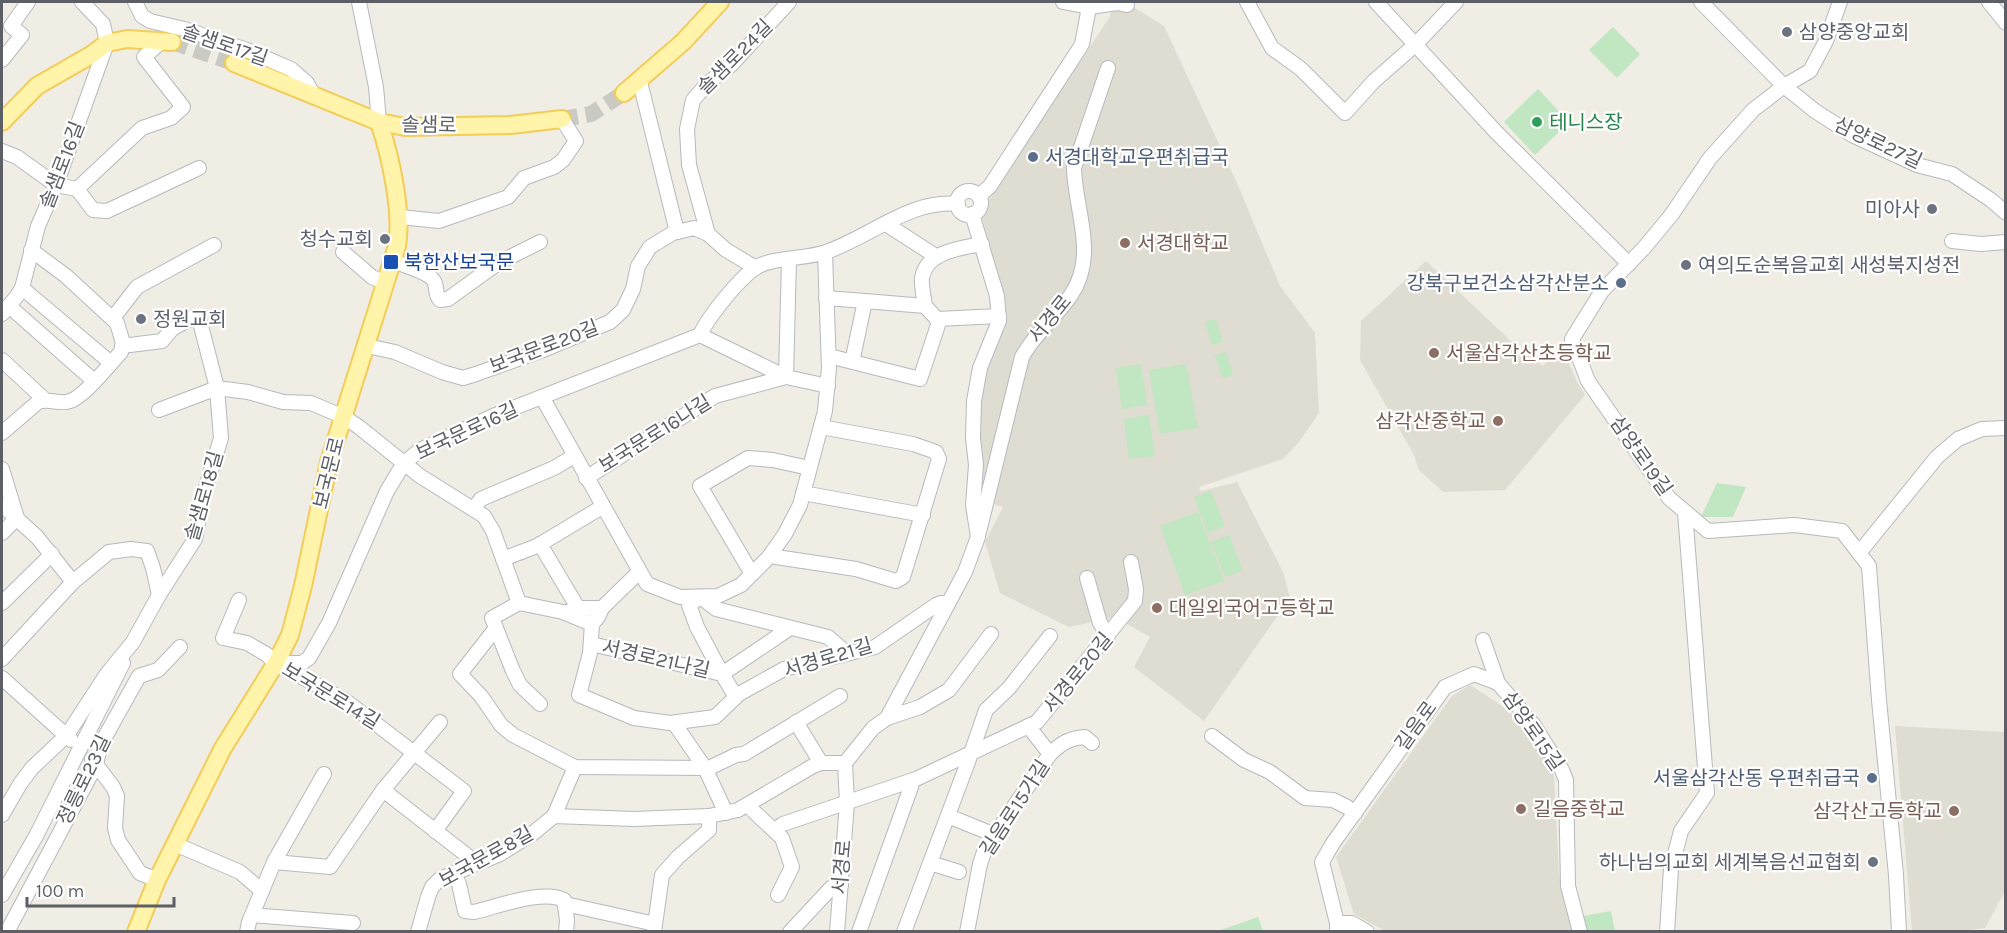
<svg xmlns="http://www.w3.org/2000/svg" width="2007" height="933" font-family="Karla,'Noto Sans KR',sans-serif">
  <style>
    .education { fill: #dfdcd2 }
    .green { fill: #c0e6c2 }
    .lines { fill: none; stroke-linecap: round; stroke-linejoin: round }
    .major-tunnel { stroke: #cacac4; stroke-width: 16; stroke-dasharray: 16 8; stroke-linecap: butt }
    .minor-casing { stroke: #b6b9be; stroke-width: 16 }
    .major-casing { stroke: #f2cd59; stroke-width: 20 }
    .minor { stroke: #fff; stroke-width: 14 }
    .major { stroke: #fff4a9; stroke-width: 16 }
    .worship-dot { fill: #6b7280; stroke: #fff; stroke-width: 2 }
    .leisure-dot { fill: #2e9e5b; stroke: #fff; stroke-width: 2 }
    .service-dot { fill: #5c6f8a; stroke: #fff; stroke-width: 2 }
    .education-dot { fill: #8d6e63; stroke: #fff; stroke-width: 2 }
    .transit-dot { fill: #1a4fb4; stroke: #fff; stroke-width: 2 }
    .labels { text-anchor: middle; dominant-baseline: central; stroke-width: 4.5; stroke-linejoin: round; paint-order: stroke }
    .worship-label { font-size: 20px; fill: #5b616d; stroke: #fff; text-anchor: start }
    .street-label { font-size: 20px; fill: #5c5f65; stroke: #fff }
    .leisure-label { font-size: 20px; fill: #27864d; stroke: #fff; text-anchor: start }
    .service-label { font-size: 20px; fill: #4e5e75; stroke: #fff; text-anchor: end }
    .education-label { font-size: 20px; fill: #785e54; stroke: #fff; text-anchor: start }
    .transit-label { font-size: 20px; fill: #164399; stroke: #fff; text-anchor: start }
  </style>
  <rect width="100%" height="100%" fill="#efede4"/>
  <g class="education">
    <path d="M1115 2H1125L1164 26 1237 183 1280 286 1315 333 1319 413 1299 442 1283 459 1199 487 1201 491 1237 482 1283 572 1290 598 1204 721 1134 667 1150 637 1115 617 1069 627 1000 593 985 542 1003 507 976 498 983 463 979 430 980 384 1004 322 1005 304 982 217 984 208 1109 18Z"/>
    <path d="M1426 261 1515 345 1543 366 1562 347 1577 382 1585 395 1505 490 1443 492 1419 470 1414 455 1360 360 1361 321Z"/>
    <path d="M1470 685 1508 710 1547 752 1554 776 1559 874 1575 931H1385L1354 914 1336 857 1452 696Z"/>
    <path d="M1895 726 2005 732V891L1985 928 1951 932 1912 931Z"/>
  </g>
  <g class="green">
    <path d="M1613 27 1640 54 1617 78 1589 50Z"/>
    <path d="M1538 89 1569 122 1535 155 1504 122Z"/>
    <path d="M1216 319 1223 342 1212 345 1205 322Z"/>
    <path d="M1226 352 1233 375 1222 378 1215 355Z"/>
    <path d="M1141 364 1147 405 1122 409 1116 368Z"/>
    <path d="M1186 364 1198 428 1160 434 1149 370Z"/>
    <path d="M1149 415 1155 456 1129 459 1124 419Z"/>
    <path d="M1717 483 1746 487 1733 517H1701Z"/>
    <path d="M1211 491 1225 526 1208 533 1194 497Z"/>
    <path d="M1198 512 1224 581 1185 595 1160 526Z"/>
    <path d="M1229 535 1243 571 1225 577 1211 542Z"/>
    <path d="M1611 911 1615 931H1586L1583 916Z"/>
    <path d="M1258 917 1263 931H1218Z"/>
  </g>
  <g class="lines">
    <g class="major-tunnel">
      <path d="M172 42 234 63"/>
      <path d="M562 119 591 114 624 93"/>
    </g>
    <g class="minor-casing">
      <g id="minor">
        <path d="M135 2 142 16 150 21 184 29 247 50 291 69 307 83 313 94"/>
        <path d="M359 2 376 87 379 122"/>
        <path d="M1247 2 1272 48 1301 69 1345 113 1374 81 1415 45 1456 2"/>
        <path d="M1376 2 1496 132 1629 264"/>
        <path d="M1701 2 1784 86 1815 111 1854 136 1917 165 1952 174 1991 200 2006 213"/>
        <path d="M1840 2 1826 41 1810 71 1784 86 1753 110 1710 158 1672 214 1644 248 1602 291 1572 339 1588 381 1669 498 1708 531 1794 525 1842 531 1869 566 1879 700 1896 875 1899 932"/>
        <path d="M1989 2 2006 23"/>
        <path d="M1089 7 1118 3 1127 5"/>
        <path d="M2 60 22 35 11 26 28 2"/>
        <path d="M640 82 677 232"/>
        <path d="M2 151 17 157 56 185 77 189"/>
        <path d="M77 189 142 128 171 118 183 107 144 57 162 41"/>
        <path d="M77 189 93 210 107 211 199 168"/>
        <circle cx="969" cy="203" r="12"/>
        <path d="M979 196 990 186 1079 49 1082 44 1089 7 1063 2"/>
        <path d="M400 217 439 221 508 197 524 178 554 167 563 160 576 141 562 119"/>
        <path d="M886 224 937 257"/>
        <path d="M1952 241 1981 244 2006 242"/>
        <path d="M343 252 372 277 386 283"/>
        <path d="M392 261C403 265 432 273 435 283 437 291 435 294 440 300L448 299 498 263 540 242"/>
        <path d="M756 268 726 250 708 234 689 165 687 129 693 100 708 83 731 65 789 2"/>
        <path d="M22 288 111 363"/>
        <path d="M826 298 865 301"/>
        <path d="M9 306 94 381"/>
        <path d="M925 306C924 297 921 286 922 278 926 251 962 248 982 244"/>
        <path d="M2 314 17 296 22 288 38 226 56 185 107 43 103 24 82 2"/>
        <path d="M113 318 137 287 214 245"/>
        <path d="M937 319 999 316"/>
        <path d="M700 335C708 317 738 280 755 268 771 257 807 259 826 252 870 237 910 199 958 204"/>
        <path d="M122 346 162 341 172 329 193 317 200 322 217 388 221 438 203 497 195 539 159 595"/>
        <path d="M367 346 395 352 442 372 463 378 476 374 543 350 610 322 623 310 633 289 638 266 650 247 673 233 694 228 708 234"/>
        <path d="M829 356 920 379 938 325 937 319 925 306 865 301 852 362"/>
        <path d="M2 360 45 400"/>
        <path d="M542 397 647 584 680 597 718 596 741 585 768 558 785 534 800 505 825 411 829 368 825 253"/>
        <path d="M159 410 217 388 248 392 283 402 311 403 344 417 359 427 420 476 484 516 493 531 519 603"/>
        <path d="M2 433 38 402C49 398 60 405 70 401 84 397 110 364 121 352L123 343 117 323 66 276 31 250"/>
        <path d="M2 469 17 518 2 533"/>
        <path d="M586 478 715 396 786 377 789 259"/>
        <path d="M803 493 923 515"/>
        <path d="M2 505 37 537 73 582"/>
        <path d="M474 508 481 499 554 468 574 456"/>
        <path d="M979 532 1022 357C1035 333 1056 317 1071 295 1098 255 1075 211 1074 168L1108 68"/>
        <path d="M540 544 578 608"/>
        <path d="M1859 553 1937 457 1958 439 1982 429 2006 428"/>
        <path d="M771 554 776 557 856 569 896 581 903 577 939 459 936 452 913 444 821 427"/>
        <path d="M503 559 537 546 602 507"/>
        <path d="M752 574 700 486 748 458 773 460 809 468"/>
        <path d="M1087 578 1100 623 1108 635"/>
        <path d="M239 600 223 638 247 643 266 654 276 663 346 701 464 791 435 831"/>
        <path d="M2 603 52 554"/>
        <path d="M602 608 598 617 592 624 590 653 579 695 634 718 670 723 715 717 739 694 784 669 875 647 936 605 941 603 948 604"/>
        <path d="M565 613 578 608H602L639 572"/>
        <path d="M496 628 460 674 481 696 501 725 513 735 575 767 709 768 736 755 744 754 840 696"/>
        <path d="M790 628 722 674 697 627 689 605 701 597 716 609 828 637 841 648 845 653"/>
        <path d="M1483 640 1498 683 1533 724 1562 770 1566 780 1568 886 1580 932"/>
        <path d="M591 644 722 674 736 697"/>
        <path d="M2 659 73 582 109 552 131 549 147 551 153 568 159 595 133 642 106 675 67 735 32 768 20 784 2 815"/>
        <path d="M276 663H302L309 658 329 623 387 491 404 463 420 450 493 416 700 335 786 377 828 386"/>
        <path d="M2 678 71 740"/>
        <path d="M540 704 520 685 513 671 492 618 519 603 563 612 592 624"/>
        <path d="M887 718 920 707 949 690 991 634"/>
        <path d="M796 722 821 763"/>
        <path d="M674 723 705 768 726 813"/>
        <path d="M1212 736 1244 760 1270 772 1305 798 1333 800 1347 807 1355 813"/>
        <path d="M1050 754C1061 743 1070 738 1085 737L1092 743"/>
        <path d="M92 759 113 787 117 796 115 828 118 840 140 873 157 880"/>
        <path d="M383 790 478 864"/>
        <path d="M747 805 782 838 792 867 778 895"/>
        <path d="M554 816 575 767"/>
        <path d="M948 816 995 835"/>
        <path d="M775 830 783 824 916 779 1037 722 1135 601 1136 589 1131 562"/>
        <path d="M175 844 240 872 262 891"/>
        <path d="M274 862 330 867 383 790 440 722"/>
        <path d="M930 863 959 872"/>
        <path d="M454 873 459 884 465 911 474 912C496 907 543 889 564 900L567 920 566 932"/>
        <path d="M2 895 36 836 123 663"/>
        <path d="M565 904 655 924"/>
        <path d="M252 915 353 923"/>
        <path d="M1337 923H1352L1367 932"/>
        <path d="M7 932 90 776 96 764 101 744 139 676 158 670 180 647"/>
        <path d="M247 932 249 922 274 862 324 774"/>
        <path d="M418 932 428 897 432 887 440 879 500 854 532 834 554 816 634 819 709 816 738 810 813 766 821 763H845"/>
        <path d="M654 932 662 875 678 857 709 830V816"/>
        <path d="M790 932 831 888 841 885"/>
        <path d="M837 932 847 803 845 763 873 728 887 718 965 572 978 537 973 505 976 465 973 438 974 401 980 368 999 321 997 296 972 214"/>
        <path d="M859 932 911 787V781"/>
        <path d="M904 932 968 762 986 710 1009 688 1050 636"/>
        <path d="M967 932 980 864 985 849 1050 754 1028 726"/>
        <path d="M1337 932V923L1322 862 1333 843 1445 687 1474 674 1498 683"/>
        <path d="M1667 932 1671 869 1681 831 1707 793 1685 512"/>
      </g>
    </g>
    <g class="major-casing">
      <g id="major">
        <path d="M234 63 379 122 405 127 511 125 562 119"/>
        <path d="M624 93 683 42 720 2"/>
        <path d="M2 122 37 86 91 55 107 43 127 39 172 42"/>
        <path d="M136 932 157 880 223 748 276 663 290 635 303 586 329 462 397 246C403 212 390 154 379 122"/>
      </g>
    </g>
    <use href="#minor" class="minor"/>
    <use href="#major" class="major"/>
  </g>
  <g class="worship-dot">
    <circle cx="1787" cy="32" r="6"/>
    <circle cx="1932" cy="209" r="6"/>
    <circle cx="385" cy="239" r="6"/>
    <circle cx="1686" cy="265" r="6"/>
    <circle cx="141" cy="319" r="6"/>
    <circle cx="1873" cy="862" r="6"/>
  </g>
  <circle class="leisure-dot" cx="1537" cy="122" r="6"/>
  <g class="service-dot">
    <circle cx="1033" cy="157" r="6"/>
    <circle cx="1621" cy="283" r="6"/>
    <circle cx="1872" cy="778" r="6"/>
  </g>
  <g class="education-dot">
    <circle cx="1125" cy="243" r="6"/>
    <circle cx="1434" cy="353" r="6"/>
    <circle cx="1498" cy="421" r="6"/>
    <circle cx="1157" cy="608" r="6"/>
    <circle cx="1521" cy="809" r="6"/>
    <circle cx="1954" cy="811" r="6"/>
  </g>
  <rect class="transit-dot" x="383" y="254" width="16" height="16" rx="3"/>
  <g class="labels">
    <g class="worship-label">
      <text x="1799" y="32">삼양중앙교회</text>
      <text x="1920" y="209" text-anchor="end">미아사</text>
      <text x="373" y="239" text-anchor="end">청수교회</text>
      <text x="1698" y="265">여의도순복음교회 새성북지성전</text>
      <text x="153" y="319">정원교회</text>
      <text x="1861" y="862" text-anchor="end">하나님의교회 세계복음선교협회</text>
    </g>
    <g class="street-label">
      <text transform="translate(225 45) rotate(19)">솔샘로17길</text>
      <text transform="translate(735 57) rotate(-45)">솔샘로24길</text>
      <text transform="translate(429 125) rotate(1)">솔샘로</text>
      <text transform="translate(1878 143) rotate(25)">삼양로27길</text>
      <text transform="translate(62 165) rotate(-69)">솔샘로16길</text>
      <text transform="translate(1050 319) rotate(-51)">서경로</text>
      <text transform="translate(544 347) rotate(-21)">보국문로20길</text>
      <text transform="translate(467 431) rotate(-25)">보국문로16길</text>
      <text transform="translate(655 434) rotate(-32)">보국문로16나길</text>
      <text transform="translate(1641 456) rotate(55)">삼양로19길</text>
      <text transform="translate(329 473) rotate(-76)">보국문로</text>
      <text transform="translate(204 496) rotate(-74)">솔샘로18길</text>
      <text transform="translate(828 658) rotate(-17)">서경로21길</text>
      <text transform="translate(656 659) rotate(13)">서경로21나길</text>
      <text transform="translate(1078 673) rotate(-51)">서경로20길</text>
      <text transform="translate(331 696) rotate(31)">보국문로14길</text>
      <text transform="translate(1416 726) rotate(-54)">길음로</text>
      <text transform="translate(1533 731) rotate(55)">삼양로15길</text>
      <text transform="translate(84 780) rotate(-64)">정릉로23길</text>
      <text transform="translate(1015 808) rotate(-57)">길음로15가길</text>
      <text transform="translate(486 857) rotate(-29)">보국문로8길</text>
      <text transform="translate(842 867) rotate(-85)">서경로</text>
    </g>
    <g class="leisure-label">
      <text x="1549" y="122">테니스장</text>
    </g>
    <g class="service-label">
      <text x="1045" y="157" text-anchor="start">서경대학교우편취급국</text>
      <text x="1609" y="283">강북구보건소삼각산분소</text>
      <text x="1860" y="778">서울삼각산동 우편취급국</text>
    </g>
    <g class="education-label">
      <text x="1137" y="243">서경대학교</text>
      <text x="1446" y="353">서울삼각산초등학교</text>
      <text x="1486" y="421" text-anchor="end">삼각산중학교</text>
      <text x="1169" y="608">대일외국어고등학교</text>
      <text x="1533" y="809">길음중학교</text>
      <text x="1942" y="811" text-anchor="end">삼각산고등학교</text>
    </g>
    <g class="transit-label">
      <text x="404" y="262">북한산보국문</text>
    </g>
  </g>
  <rect width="2007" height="933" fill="none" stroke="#5c5f65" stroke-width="6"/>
  <path d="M27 897v9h147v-9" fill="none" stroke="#5c5f65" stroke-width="3"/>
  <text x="36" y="897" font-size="18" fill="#5c5f65" stroke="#ffffff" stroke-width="4.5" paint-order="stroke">100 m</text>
</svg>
